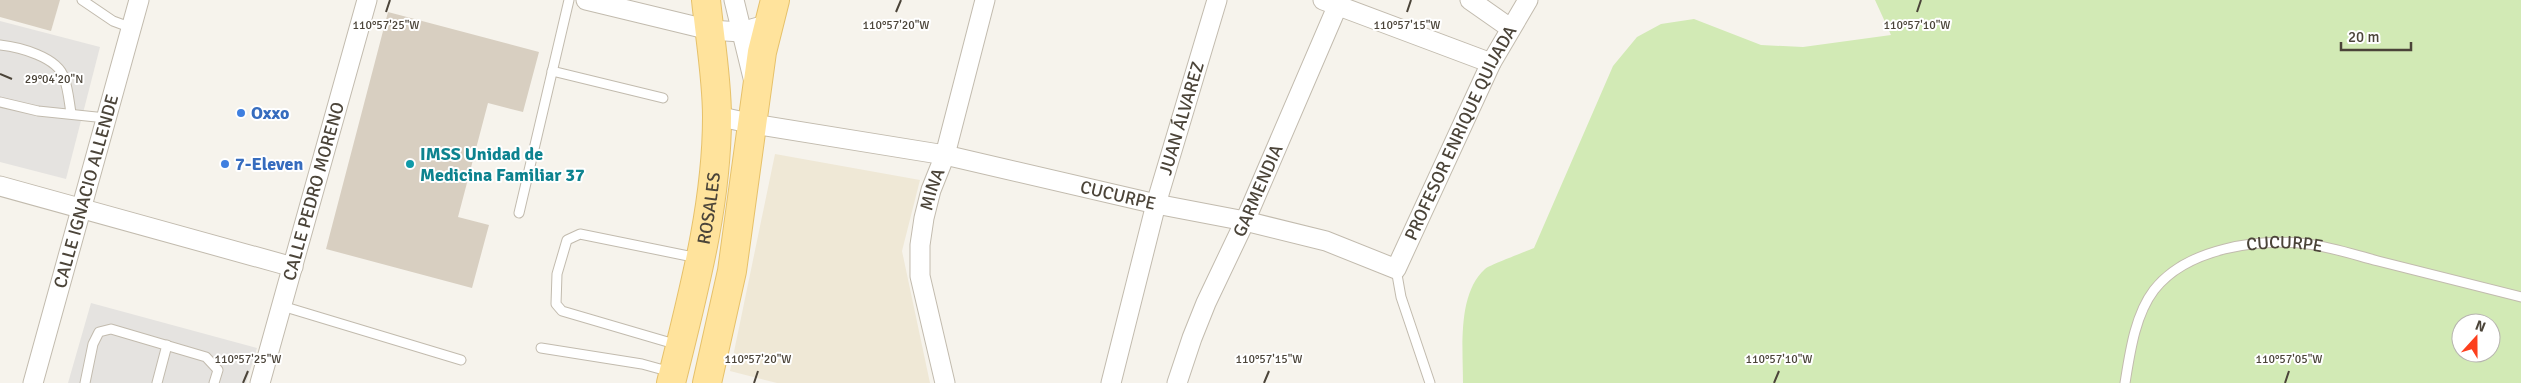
<svg xmlns="http://www.w3.org/2000/svg" width="2521" height="383" font-family="Signika,sans-serif">
  <style>
    .education { fill: #efe8d6 }
    .green { fill: #d2eab5; fill-rule: evenodd }
    .parking { fill: #e5e3e0 }
    .building { fill: #d8cfc1 }
    .lines { fill: none; stroke-linecap: round; stroke-linejoin: round }
    .lane-casing { stroke: #c2bbae; stroke-width: 11 }
    .street-casing { stroke: #c2bbae; stroke-width: 21 }
    .primary-casing { stroke: #e6c16a; stroke-width: 30 }
    .lane { stroke: #fff; stroke-width: 9 }
    .street { stroke: #fff; stroke-width: 19 }
    .primary { stroke: #ffe39c; stroke-width: 28 }
    .ticks { fill: none; stroke: #4b4439; stroke-width: 2 }
    .shop-dot { fill: #3f7fe0; stroke: #fff; stroke-width: 2 }
    .culture-dot { fill: #0f9aa8; stroke: #fff; stroke-width: 2 }
    .labels { text-anchor: middle; dominant-baseline: central; stroke-width: 4; stroke-linejoin: round; paint-order: stroke }
    .shop-label { font-size: 18px; font-weight: bold; fill: #366cbe; stroke: #fff; text-anchor: start }
    .street-label { font-size: 18px; fill: #4b4439; stroke: #fff }
    .culture-label { font-size: 18px; font-weight: bold; fill: #0d838f; stroke: #fff; text-anchor: start }
    .ticks-label { font-size: 12px; text-anchor: middle; fill: #4b4439; stroke: #fff; stroke-width: 4; stroke-linejoin: round; paint-order: stroke }
  </style>
  <rect width="100%" height="100%" fill="#f6f3ec"/>
  <path class="education" d="M775 154 920 180 902 251 930 383H777L730 371Z"/>
  <path class="green" d="M1875 0H2521V383H1463C1463 349 1457 294 1485 269 1489 265 1525 252 1534 248L1613 66 1637 37 1661 24 1694 19 1761 45 1803 47 1891 35ZM2461 323H2491V353H2461Z"/>
  <g class="parking">
    <path d="M0 21 100 47 66 179 0 162Z"/>
    <path d="M91 303 257 348 246 383H68Z"/>
  </g>
  <g class="building">
    <path d="M0 0H60L51 31 0 17Z"/>
    <path d="M388 12 539 52 523 112 488 103 458 217 489 225 472 288 326 249Z"/>
  </g>
  <g class="lines">
    <g class="lane-casing">
      <g id="lane">
        <path d="M82 0 113 21 132 28"/>
        <path d="M0 45C19 47 58 57 64 78 68 88 69 101 71 113"/>
        <path d="M552 71 663 98"/>
        <path d="M0 102 38 111 106 118"/>
        <path d="M519 213 569 0"/>
        <path d="M1396 269 1401 297 1430 383"/>
        <path d="M282 306 461 360"/>
        <path d="M678 345 562 311 556 304 557 274 567 240 580 234 698 258"/>
        <path d="M541 348 642 364 671 372"/>
        <path d="M85 383 93 344 99 332 111 329 206 357 218 370 214 383"/>
        <path d="M157 383 167 345"/>
        <path id="s1" d="M2125 383C2130 352 2135 315 2154 290 2187 248 2258 238 2308 244 2331 247 2355 255 2378 261 2425 273 2473 285 2521 297"/>
      </g>
    </g>
    <g class="street-casing">
      <g id="street">
        <path d="M586 0 710 30 741 32 769 24"/>
        <path d="M734 0 754 82"/>
        <path d="M1323 0 1491 63"/>
        <path d="M1470 0 1510 28"/>
        <path id="s2" d="M717 116 753 124 945 155 1156 204 1245 221 1326 241 1396 269 1491 63 1528 0"/>
        <path d="M0 186 293 267"/>
        <path id="s3" d="M33 383 139 0"/>
        <path id="s4" d="M260 383 367 0"/>
        <path id="s5" d="M945 383 920 276V245L924 218 931 190 945 155 985 0"/>
        <path id="s6" d="M1111 383 1156 204 1217 0"/>
        <path id="s7" d="M1177 383 1192 338 1206 303 1245 221 1340 0"/>
      </g>
    </g>
    <g class="primary-casing">
      <g id="primary">
        <path id="s8" d="M671 383C692 297 717 207 717 117 717 79 710 39 706 0"/>
        <path d="M707 383 732 271 762 52 775 0"/>
      </g>
    </g>
    <use href="#lane" class="lane"/>
    <use href="#street" class="street"/>
    <use href="#primary" class="primary"/>
  </g>
  <path class="ticks" d="M386 12 390 0M896 12 901 0M1407 12 1411 0M1917 12 1921 0M0 74 12 79M243 383 248 371M754 383 758 371M1264 383 1269 371M1774 383 1779 371M2285 383 2289 371"/>
  <g class="shop-dot">
    <circle cx="241" cy="113" r="5"/>
    <circle cx="225" cy="164" r="5"/>
  </g>
  <circle class="culture-dot" cx="410" cy="164" r="5"/>
  <g class="labels">
    <g class="shop-label">
      <text x="251" y="113">Oxxo</text>
      <text x="235" y="164">7-Eleven</text>
    </g>
    <g class="street-label">
      <text stroke="none"><textPath href="#s6" startOffset="274">JUAN ÁLVAREZ</textPath></text>
      <text stroke="none"><textPath href="#s2" startOffset="848">PROFESOR ENRIQUE QUIJADA</textPath></text>
      <text stroke="none"><textPath href="#s5" startOffset="198">MINA</textPath></text>
      <text stroke="none"><textPath href="#s7" startOffset="209">GARMENDIA</textPath></text>
      <text stroke="none"><textPath href="#s3" startOffset="199">CALLE IGNACIO ALLENDE</textPath></text>
      <text stroke="none"><textPath href="#s4" startOffset="199">CALLE PEDRO MORENO</textPath></text>
      <text stroke="none"><textPath href="#s2" startOffset="409">CUCURPE</textPath></text>
      <text stroke="none"><textPath href="#s8" startOffset="179">ROSALES</textPath></text>
      <text stroke="none"><textPath href="#s1" startOffset="242">CUCURPE</textPath></text>
    </g>
    <g class="culture-label">
      <text x="420" y="154">IMSS Unidad de<tspan x="420" dy="21">Medicina Familiar 37</tspan></text>
    </g>
  </g>
  <g class="ticks-label">
    <text x="1917" y="29">110°57'10"W</text>
    <text x="386" y="29">110°57'25"W</text>
    <text x="896" y="29">110°57'20"W</text>
    <text x="1407" y="29">110°57'15"W</text>
    <text x="54" y="83">29°04'20"N</text>
    <text x="248" y="363">110°57'25"W</text>
    <text x="758" y="363">110°57'20"W</text>
    <text x="1269" y="363">110°57'15"W</text>
    <text x="1779" y="363">110°57'10"W</text>
    <text x="2289" y="363">110°57'05"W</text>
  </g>
  <g transform="translate(2476 338) rotate(21)"><circle r="24" fill="#ffffff" stroke="#b7b4b0"/>
  <path d="M0-4L9 19L0 12L-9 19Z" fill="#fc3f1d"/>
  <text y="-8" font-size="14" font-weight="bold" text-anchor="middle" fill="#4b4439">N</text>
  </g>
  <path d="M2341 42v8h70v-8" fill="none" stroke="#4b4439" stroke-width="2.5"/>
  <text x="2348" y="42" font-size="15" fill="#4b4439" stroke="#ffffff" stroke-width="4" paint-order="stroke">20 m</text>
</svg>
